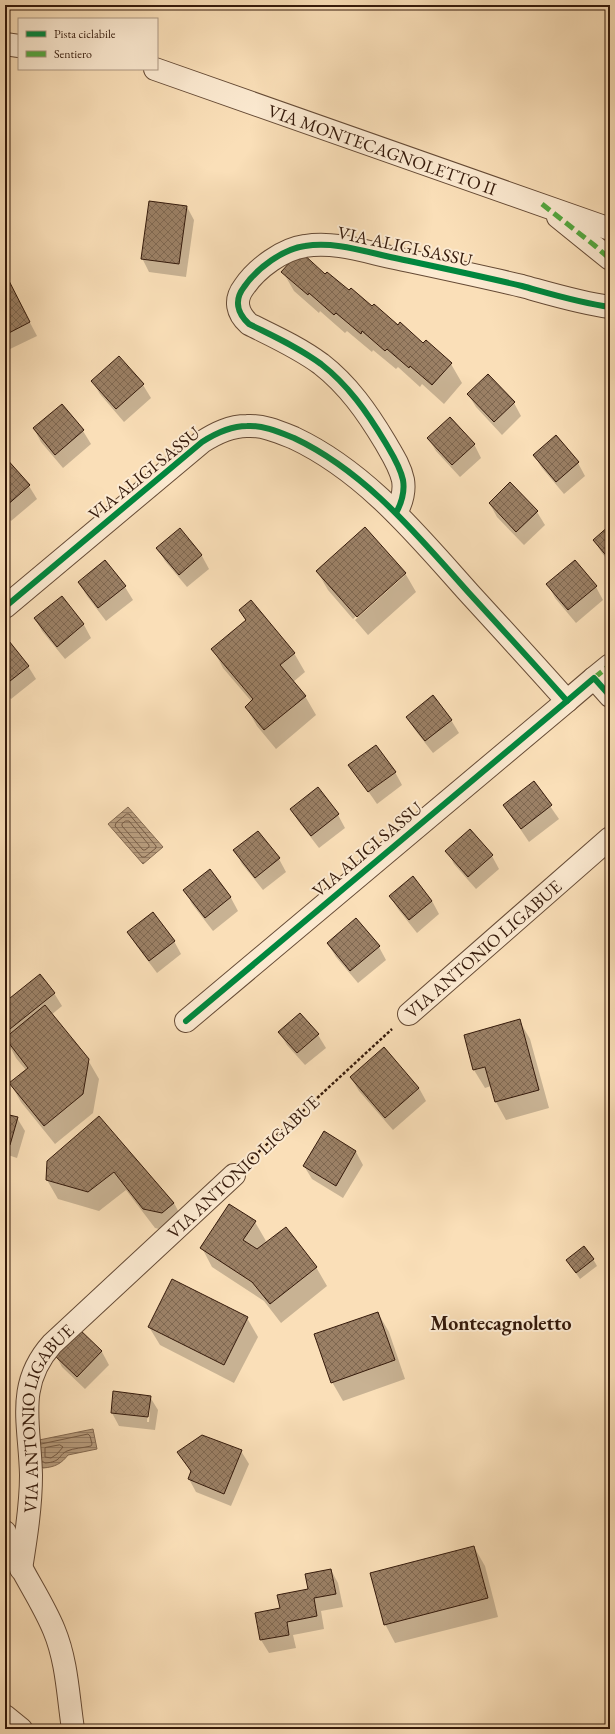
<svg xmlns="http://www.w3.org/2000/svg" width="615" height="1734" font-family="'EB Garamond',serif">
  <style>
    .water { fill: url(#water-rules); stroke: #83684f }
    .shadow { fill: #0003; fill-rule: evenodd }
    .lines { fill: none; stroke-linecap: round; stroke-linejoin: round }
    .shore { stroke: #765b44; stroke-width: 1 }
    .building { fill: url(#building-cross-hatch); stroke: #351a0b }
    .minor-casing { stroke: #664b36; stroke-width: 24 }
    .path { stroke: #351a0b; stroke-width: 2.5; stroke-dasharray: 3 2; stroke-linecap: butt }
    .minor { stroke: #fcead1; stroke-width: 22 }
    .quiet { stroke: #54a941; stroke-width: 5; stroke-dasharray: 10 5; stroke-linecap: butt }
    .cycleway-casing { stroke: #fcead1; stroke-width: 8 }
    .cycleway { stroke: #00873e; stroke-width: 6 }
    .labels { text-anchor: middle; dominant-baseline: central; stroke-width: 4; stroke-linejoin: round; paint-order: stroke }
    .street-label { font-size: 18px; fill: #351a0b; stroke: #fcead1 }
    .quarter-label { font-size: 20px; font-weight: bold; fill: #351a0b; stroke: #fcead1 }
  </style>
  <defs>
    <pattern id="water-rules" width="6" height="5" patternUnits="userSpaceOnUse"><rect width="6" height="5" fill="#b79c7d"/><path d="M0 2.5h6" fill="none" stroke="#967e65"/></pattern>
    <pattern id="building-cross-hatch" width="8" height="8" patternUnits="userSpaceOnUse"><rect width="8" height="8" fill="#9b8065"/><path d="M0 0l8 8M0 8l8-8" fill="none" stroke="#7f6851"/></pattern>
  </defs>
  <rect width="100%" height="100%" fill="#fadfb8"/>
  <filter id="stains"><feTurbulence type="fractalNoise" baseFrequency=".005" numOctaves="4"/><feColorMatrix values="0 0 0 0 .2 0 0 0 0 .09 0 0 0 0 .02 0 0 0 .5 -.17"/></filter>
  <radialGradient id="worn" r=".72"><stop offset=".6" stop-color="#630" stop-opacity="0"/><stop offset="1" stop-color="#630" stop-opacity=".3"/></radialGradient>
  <g class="water">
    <path d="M128 807 163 847 143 864 108 824Z"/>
    <path d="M93 1429 97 1449 68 1455C61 1464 55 1467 43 1468L36 1461 39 1440Z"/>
  </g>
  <g class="shadow">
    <path d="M187 207 194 220 186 277 149 272 142 258Z"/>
    <path d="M283 272 325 275 423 345 426 342 451 364 462 383 444 404 422 384 420 387 398 367 396 369 373 350 372 352 347 331 345 333 320 311 319 313 294 291Z"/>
    <path d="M5 275 37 336 10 349 5 342Z"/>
    <path d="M119 357 143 385 151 398 124 422 100 394 92 381Z"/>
    <path d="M468 394 514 403 521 416 502 435 476 407Z"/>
    <path d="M62 405 83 431 91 444 63 468 41 442 34 429Z"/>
    <path d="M428 438 474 444 481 458 460 477 436 451Z"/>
    <path d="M534 455 578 463 585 476 564 494 542 468Z"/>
    <path d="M5 458 29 486 37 499 11 521 5 514Z"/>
    <path d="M510 484 537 512 545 525 524 545 497 517 490 504Z"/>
    <path d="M610 526V563L602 553 594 540Z"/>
    <path d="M179 530 202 556 209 569 187 587 165 561 158 548Z"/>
    <path d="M317 571 405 573 416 592 368 635 355 620 404 576V573L353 619 328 590Z"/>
    <path d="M79 583 125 587 133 600 106 621 87 596Z"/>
    <path d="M548 584 596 587 603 600 576 623 555 598Z"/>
    <path d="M61 597 84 625 91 638 65 659 42 631 35 618Z"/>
    <path d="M240 610 294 653 305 672 293 682 305 696 316 715 276 749 257 726 246 707 252 702 223 668 213 649 246 621Z"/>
    <path d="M5 646 28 666 36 679 11 699 5 692Z"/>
    <path d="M407 717 451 720 459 733 433 753 415 730Z"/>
    <path d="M350 765 395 772 402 785 377 804Z"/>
    <path d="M534 783 559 819 529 842 504 805Z"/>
    <path d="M291 809 338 815 345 828 319 848 299 822Z"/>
    <path d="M258 832 279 859 286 872 263 890 242 864 235 851Z"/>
    <path d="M447 851 492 856 499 869 476 889 454 864Z"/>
    <path d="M209 871 231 898 238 911 213 931 192 904 185 891Z"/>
    <path d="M390 896 432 901 439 914 417 933 398 909Z"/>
    <path d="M128 932 174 941 181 954 157 973 136 945Z"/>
    <path d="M328 944 379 947 386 960 358 983 336 957Z"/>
    <path d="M54 993 62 1006 51 1015 88 1060 99 1079 93 1113 55 1144 21 1102 10 1083 26 1070 16 1058 6 1039 12 1034 5 1025V1004Z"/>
    <path d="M519 1020 530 1039 549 1108 506 1120 496 1102 491 1086 485 1088 474 1070Z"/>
    <path d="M279 1032 318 1035 326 1048 305 1065 287 1045Z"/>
    <path d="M351 1078 419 1088 426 1101 393 1130 359 1091Z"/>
    <path d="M5 1115 17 1118 25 1131 17 1158 5 1154Z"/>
    <path d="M99 1117 174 1203 184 1222 173 1232 155 1228 126 1190 99 1211 58 1199 47 1180Z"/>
    <path d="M356 1152 363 1165 343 1198 312 1179 304 1166Z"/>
    <path d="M230 1205 255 1222 266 1241 263 1245 316 1267 327 1286 281 1323 264 1301 212 1267 202 1248Z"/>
    <path d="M593 1259 597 1266 580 1279 567 1260Z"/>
    <path d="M378 1313 389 1332 405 1379 343 1401 332 1382Z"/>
    <path d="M247 1318 258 1337 234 1383 160 1345 149 1327Z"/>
    <path d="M78 1329 102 1352 109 1365 85 1389 62 1367 55 1354Z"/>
    <path d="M150 1397 158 1410 155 1430 119 1426 112 1413ZM148 1408H150L149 1422H147Z"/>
    <path d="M241 1451 249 1464 231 1506 196 1492 189 1479 191 1473 179 1452Z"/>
    <path d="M474 1547 485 1566 498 1617 395 1643 385 1624Z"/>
    <path d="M331 1570 338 1583 343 1607 321 1611 324 1629 293 1635 296 1648 269 1653 261 1640 281 1609 309 1590Z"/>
  </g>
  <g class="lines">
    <g class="shore">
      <path d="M127 814H129L156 846V848L145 857H142L115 826 116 823Z"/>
      <path d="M126 821H129L149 845V847L145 850H143L122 826V824Z"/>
      <path d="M41 1444 88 1434 90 1436 92 1444 91 1446C83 1448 74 1448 67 1451 58 1455 62 1462 45 1463L42 1461"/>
      <path d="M60 1445 63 1447 57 1454 51 1458 45 1457V1448Z"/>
    </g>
  </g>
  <g class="building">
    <path d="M149 201 187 206 179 264 141 259Z"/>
    <path d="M300 251 325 274 327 272 349 290 351 288 372 306 374 304 398 325 400 322 423 343 426 340 452 363 432 385 410 366 409 368 387 349 385 351 362 331 361 334 336 313 334 315 309 293 308 295 281 272Z"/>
    <path d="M5 273 30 322 5 335Z"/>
    <path d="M119 356 144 384 116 409 91 381Z"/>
    <path d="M488 374 515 402 494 422 467 394Z"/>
    <path d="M62 404 84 430 55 455 33 428Z"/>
    <path d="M450 417 475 444 452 465 427 438Z"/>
    <path d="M556 435 579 462 556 482 533 455Z"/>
    <path d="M5 457 30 485 5 507Z"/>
    <path d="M510 482 538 511 516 532 489 503Z"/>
    <path d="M610 525V560L593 540Z"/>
    <path d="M365 527 406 573 357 617 316 571Z"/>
    <path d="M180 528 202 555 179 575 156 548Z"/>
    <path d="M105 560 126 586 98 608 78 582Z"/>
    <path d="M575 560 597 586 568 610 546 584Z"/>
    <path d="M62 596 84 624 57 647 34 618Z"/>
    <path d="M251 600 295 653 280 665 306 696 264 730 245 707 253 699 211 649 246 620 239 610Z"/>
    <path d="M9 641 29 666 5 685V645Z"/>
    <path d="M433 695 452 720 425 741 406 717Z"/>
    <path d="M376 745 396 772 368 792 348 765Z"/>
    <path d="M534 781 552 805 521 829 503 805Z"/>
    <path d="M318 787 339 814 311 836 290 809Z"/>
    <path d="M470 829 493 855 468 877 445 851Z"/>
    <path d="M258 831 280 858 255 878 233 850Z"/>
    <path d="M210 869 231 897 205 918 183 890Z"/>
    <path d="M413 876 432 901 409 920 389 896Z"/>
    <path d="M153 912 175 941 149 961 127 932Z"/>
    <path d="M356 918 380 946 350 971 327 943Z"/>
    <path d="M40 974 55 993 10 1029 5 1023V1002Z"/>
    <path d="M45 1005 89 1059 83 1094 44 1126 9 1083 28 1068 5 1038Z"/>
    <path d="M300 1013 319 1034 297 1053 278 1032Z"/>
    <path d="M520 1019 539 1090 495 1102 485 1067 473 1070 464 1035Z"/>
    <path d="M384 1047 419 1088 385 1118 350 1077Z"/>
    <path d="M5 1114 18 1117 10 1145 5 1144Z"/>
    <path d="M99 1116 174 1203 162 1213 143 1209 114 1172 88 1192 46 1180 47 1161Z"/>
    <path d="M324 1131 356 1151 336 1186 303 1166Z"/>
    <path d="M229 1204 256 1221 243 1240 257 1249 286 1227 317 1267 270 1304 252 1282 200 1248Z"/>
    <path d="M584 1246 594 1259 576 1273 566 1260Z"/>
    <path d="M172 1279 248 1317 224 1365 148 1327Z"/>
    <path d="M378 1312 395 1360 331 1383 314 1334Z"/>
    <path d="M78 1328 102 1351 77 1377 53 1354Z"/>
    <path d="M113 1391 151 1396 148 1417 111 1413Z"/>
    <path d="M202 1435 242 1450 224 1494 188 1479 191 1471 177 1452Z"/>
    <path d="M474 1546 488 1598 384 1625 370 1573Z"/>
    <path d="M331 1569 336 1594 314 1598 317 1616 287 1622 289 1635 260 1640 255 1613 280 1608 277 1595 308 1589 305 1574Z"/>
  </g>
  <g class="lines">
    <g class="minor-casing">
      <g id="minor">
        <path d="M5 44 19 46"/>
        <path id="s1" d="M155 69 610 229"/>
        <path d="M558 217 610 259"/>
        <path d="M396 513C402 502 405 492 403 480 400 466 392 454 385 442 367 412 348 385 321 364 298 347 273 336 249 324 237 313 234 300 244 287 257 268 283 249 305 246 335 241 366 252 395 258 437 267 480 276 522 286 551 294 580 303 610 307"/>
        <path d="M5 607 202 442C216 433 230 426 247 426 263 425 279 432 294 438 366 472 417 535 469 593 502 629 535 665 567 701L594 678 610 696"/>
        <path d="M594 678 610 665"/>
        <path d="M409 1014 610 838"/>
        <path d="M186 1021 567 701"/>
        <path d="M5 1532C17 1567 40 1596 54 1630 67 1661 68 1696 73 1729"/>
        <path id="s2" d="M21 1569C26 1538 31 1506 31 1475 30 1425 15 1385 52 1344L234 1175"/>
        <path d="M5 1716 21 1729"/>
      </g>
    </g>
    <path class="path" d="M251 1159 392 1029"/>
    <use href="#minor" class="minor"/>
    <g class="quiet">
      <path d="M542 204 594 245 610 259"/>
      <path d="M594 678 610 665"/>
    </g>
    <g class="cycleway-casing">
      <g id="cycleway">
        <path d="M396 513C402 502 405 492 403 480 400 466 392 454 385 442 367 412 348 385 321 364 298 347 273 336 249 324 237 313 234 300 244 287 257 268 283 249 305 246 335 241 366 252 395 258 437 267 480 276 522 286 551 294 580 303 610 307"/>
        <path d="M5 607 202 442C216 433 230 426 247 426 263 425 279 432 294 438 366 472 417 535 469 593 502 629 535 665 567 701L594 678 610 696"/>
        <path d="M186 1021 567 701"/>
      </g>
    </g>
    <use href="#cycleway" class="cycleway"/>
  </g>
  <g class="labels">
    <g class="street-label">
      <text stroke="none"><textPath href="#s1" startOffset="241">VIA MONTECAGNOLETTO II</textPath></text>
      <text transform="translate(405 246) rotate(12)">VIA ALIGI SASSU</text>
      <text transform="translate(144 473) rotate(-39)">VIA ALIGI SASSU</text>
      <text transform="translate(367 849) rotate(-40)">VIA ALIGI SASSU</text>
      <text transform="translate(483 949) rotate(-41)">VIA ANTONIO LIGABUE</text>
      <text transform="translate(243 1167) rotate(-43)">VIA ANTONIO LIGABUE</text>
      <text stroke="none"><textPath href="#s2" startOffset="157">VIA ANTONIO LIGABUE</textPath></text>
    </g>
    <g class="quarter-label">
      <text x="501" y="1323">Montecagnoletto</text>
    </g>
  </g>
  <rect width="615" height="1734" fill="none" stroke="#fadfb8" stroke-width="20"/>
  <rect x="6" y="6" width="603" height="1722" fill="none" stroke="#351a0b" stroke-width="2"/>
  <rect x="10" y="10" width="595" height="1714" fill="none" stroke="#351a0b"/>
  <rect x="18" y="18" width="140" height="52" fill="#fcead1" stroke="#ac9782"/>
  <rect x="26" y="31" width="20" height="6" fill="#00873e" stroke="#ac9782"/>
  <text x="54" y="38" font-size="12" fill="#351a0b">Pista ciclabile</text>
  <rect x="26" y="51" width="20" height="6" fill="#54a941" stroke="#ac9782"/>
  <text x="54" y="58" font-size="12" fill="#351a0b">Sentiero</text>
  <rect width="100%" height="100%" filter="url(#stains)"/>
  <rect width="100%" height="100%" fill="url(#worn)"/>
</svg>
